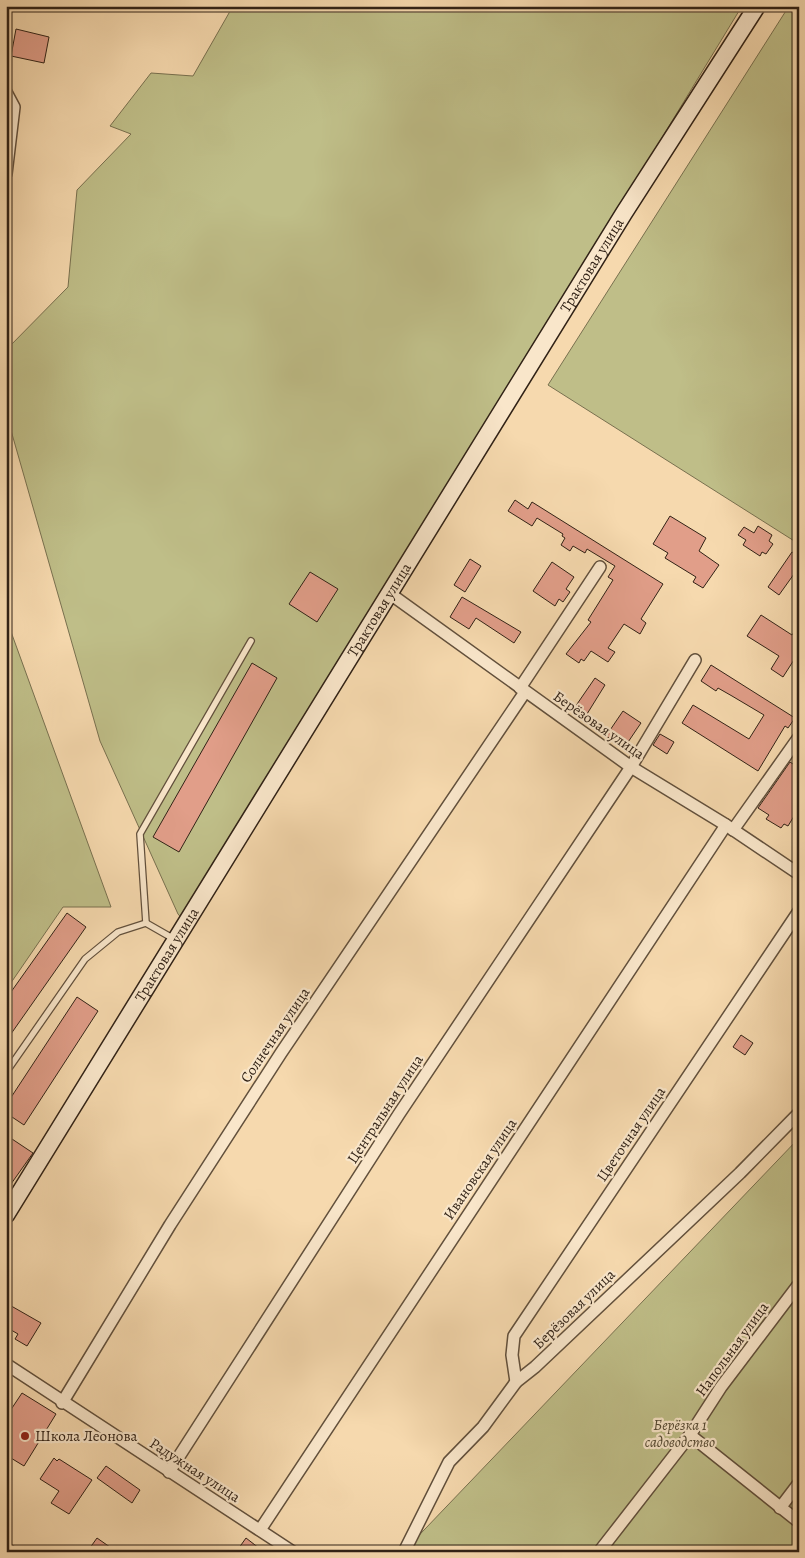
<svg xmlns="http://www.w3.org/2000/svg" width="805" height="1558" font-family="Alegreya,serif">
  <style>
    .green { fill: #bfbe88; stroke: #78704f }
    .building { fill: #e19e89; stroke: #312216 }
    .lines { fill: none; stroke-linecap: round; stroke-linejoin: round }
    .lane-casing { stroke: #62503c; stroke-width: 8 }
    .street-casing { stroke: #62503c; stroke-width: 14 }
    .secondary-casing { stroke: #312216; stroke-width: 19 }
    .lane { stroke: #f9e6ca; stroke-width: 5.5 }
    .street { stroke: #f9e6ca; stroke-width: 11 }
    .secondary { stroke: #f9e6ca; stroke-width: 16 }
    .poi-dot { fill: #8f2418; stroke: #f9e6ca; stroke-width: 2 }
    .labels { text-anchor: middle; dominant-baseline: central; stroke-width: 4.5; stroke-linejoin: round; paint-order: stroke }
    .street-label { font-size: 15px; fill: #312216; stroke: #f9e6ca }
    .park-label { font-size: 15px; font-style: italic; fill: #544932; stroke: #f9e6ca }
    .poi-label { font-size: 15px; fill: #312216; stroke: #f9e6ca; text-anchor: start }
  </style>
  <rect width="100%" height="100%" fill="#f6d9ae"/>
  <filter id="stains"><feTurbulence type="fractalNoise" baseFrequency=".004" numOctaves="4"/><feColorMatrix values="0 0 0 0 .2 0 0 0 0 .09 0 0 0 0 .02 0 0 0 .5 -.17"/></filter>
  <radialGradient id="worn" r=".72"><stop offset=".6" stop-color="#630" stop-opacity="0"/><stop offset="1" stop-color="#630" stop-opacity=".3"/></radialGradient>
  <g class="green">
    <path d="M233 6H742L185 922 178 914 100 741 6 413V350L68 287 77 190 131 134 110 126 151 73 193 76Z"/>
    <path d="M789 6H799V544L548 385Z"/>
    <path d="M6 618 111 907H63L6 990Z"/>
    <path d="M799 1138V1552H403Z"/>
  </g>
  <g class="building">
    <path d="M16 29 49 37 44 63 11 56Z"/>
    <path d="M515 500 528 509 532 502 663 584 641 619 646 623 640 634 624 624 608 648 615 652 608 662 591 651 584 661 581 659 579 663 566 654 591 622 588 620 613 580 608 577 615 566 587 549 585 553 573 546 570 551 561 545 565 538 562 536 563 534 537 518 532 526 508 511Z"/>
    <path d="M670 516 706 538 699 551 719 565 703 588 693 582 696 577 665 558 668 553 653 544Z"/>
    <path d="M758 526 772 535 769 541 773 544 766 554 762 552 760 556 743 545 746 540 738 535 744 527 754 533Z"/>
    <path d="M792 552 799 556V567L779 595 768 587Z"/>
    <path d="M470 559 481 566 465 592 454 585Z"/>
    <path d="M552 562 574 577 566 589 570 592 563 602 559 599 555 606 533 591Z"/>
    <path d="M310 572 338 589 317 622 289 604Z"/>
    <path d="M462 597 521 632 514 643 476 618 469 629 450 617Z"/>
    <path d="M761 615 792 635 799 625V652L783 677 771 669 779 656 747 636Z"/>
    <path d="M252 663 277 678 179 852 153 837Z"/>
    <path d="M711 665 795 718 788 728 785 726 758 771 682 723 693 705 749 739 764 715 732 696 718 688 716 691 701 681Z"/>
    <path d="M595 678 605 685 587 714 575 707Z"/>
    <path d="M623 711 641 723 624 748 606 736Z"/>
    <path d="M660 734 674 742 667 754 653 745Z"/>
    <path d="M790 762 799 768V796L794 804 799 808 788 826 784 824 781 828 766 819 769 815 758 808Z"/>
    <path d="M67 913 86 927 6 1041V999Z"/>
    <path d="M77 997 98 1011 24 1125 6 1113V1105Z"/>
    <path d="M741 1035 753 1043 745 1055 733 1047Z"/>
    <path d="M6 1135 33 1153 6 1191Z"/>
    <path d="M6 1303 41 1323 27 1346 15 1339 18 1334 6 1327Z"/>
    <path d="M22 1393 56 1414 24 1466 6 1455V1417Z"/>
    <path d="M54 1458 57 1461 59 1459 92 1480 69 1514 51 1503 59 1491 40 1479Z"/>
    <path d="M106 1466 140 1490 132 1503 97 1478Z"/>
    <path d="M97 1538 117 1552H87Z"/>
    <path d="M246 1538 264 1552H236Z"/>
  </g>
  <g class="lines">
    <g class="lane-casing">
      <g id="lane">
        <path d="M146 923 140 834 251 641"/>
        <path d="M7 1071 85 959 118 932 146 923 174 939"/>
      </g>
    </g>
    <g class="street-casing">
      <g id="street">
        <path d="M6 92 14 107 6 174"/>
        <path d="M389 593 631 767 726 825 799 874"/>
        <path d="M520 688 600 567"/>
        <path d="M733 830 799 737"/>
        <path d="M6 1364 293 1552"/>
        <path d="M516 1382 512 1355 514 1336 799 911"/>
        <path d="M62 1403 170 1225 281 1053 525 692"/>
        <path d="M690 1435 799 1522"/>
        <path d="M169 1472 399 1114 631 767 695 660"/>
        <path d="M780 1508 799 1483"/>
        <path d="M260 1530 726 825"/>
        <path d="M6 1549 11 1552"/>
        <path d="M404 1552 449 1462 483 1427 516 1382 535 1367 740 1173 799 1113"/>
        <path d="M599 1552 690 1435 721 1387 799 1284"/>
      </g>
    </g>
    <g class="secondary-casing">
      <g id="secondary">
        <path id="s1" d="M6 1215 624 213 757 6"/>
      </g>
    </g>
    <use href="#lane" class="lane"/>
    <use href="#street" class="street"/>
    <use href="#secondary" class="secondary"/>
  </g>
  <circle class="poi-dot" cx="25" cy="1436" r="5"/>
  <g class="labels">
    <g class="street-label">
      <text stroke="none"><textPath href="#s1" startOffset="1116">Трактовая улица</textPath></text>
      <text stroke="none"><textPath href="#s1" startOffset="711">Трактовая улица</textPath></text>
      <text transform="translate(599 725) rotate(35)">Берёзовая улица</text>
      <text stroke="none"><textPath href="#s1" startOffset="306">Трактовая улица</textPath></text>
      <text transform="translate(275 1035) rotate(-56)">Солнечная улица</text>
      <text transform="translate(385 1109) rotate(-57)">Центральная улица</text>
      <text transform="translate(631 1134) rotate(-56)">Цветочная улица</text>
      <text transform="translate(480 1169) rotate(-56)">Ивановская улица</text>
      <text transform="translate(574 1309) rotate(-44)">Берёзовая улица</text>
      <text transform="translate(732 1349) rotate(-54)">Напольная улица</text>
      <text transform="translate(195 1470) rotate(33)">Радужная улица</text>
    </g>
    <g class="park-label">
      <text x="680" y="1425">Берёзка 1<tspan x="680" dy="17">садоводство</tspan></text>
    </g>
    <g class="poi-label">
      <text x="35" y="1436">Школа Леонова</text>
    </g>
  </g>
  <rect width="805" height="1558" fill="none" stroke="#f6d9ae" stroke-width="25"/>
  <rect x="8" y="8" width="790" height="1543" fill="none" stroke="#312216" stroke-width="2.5"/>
  <rect x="12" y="12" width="780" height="1533" fill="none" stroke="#312216"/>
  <rect width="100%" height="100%" filter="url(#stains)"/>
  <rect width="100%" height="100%" fill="url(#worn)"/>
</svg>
